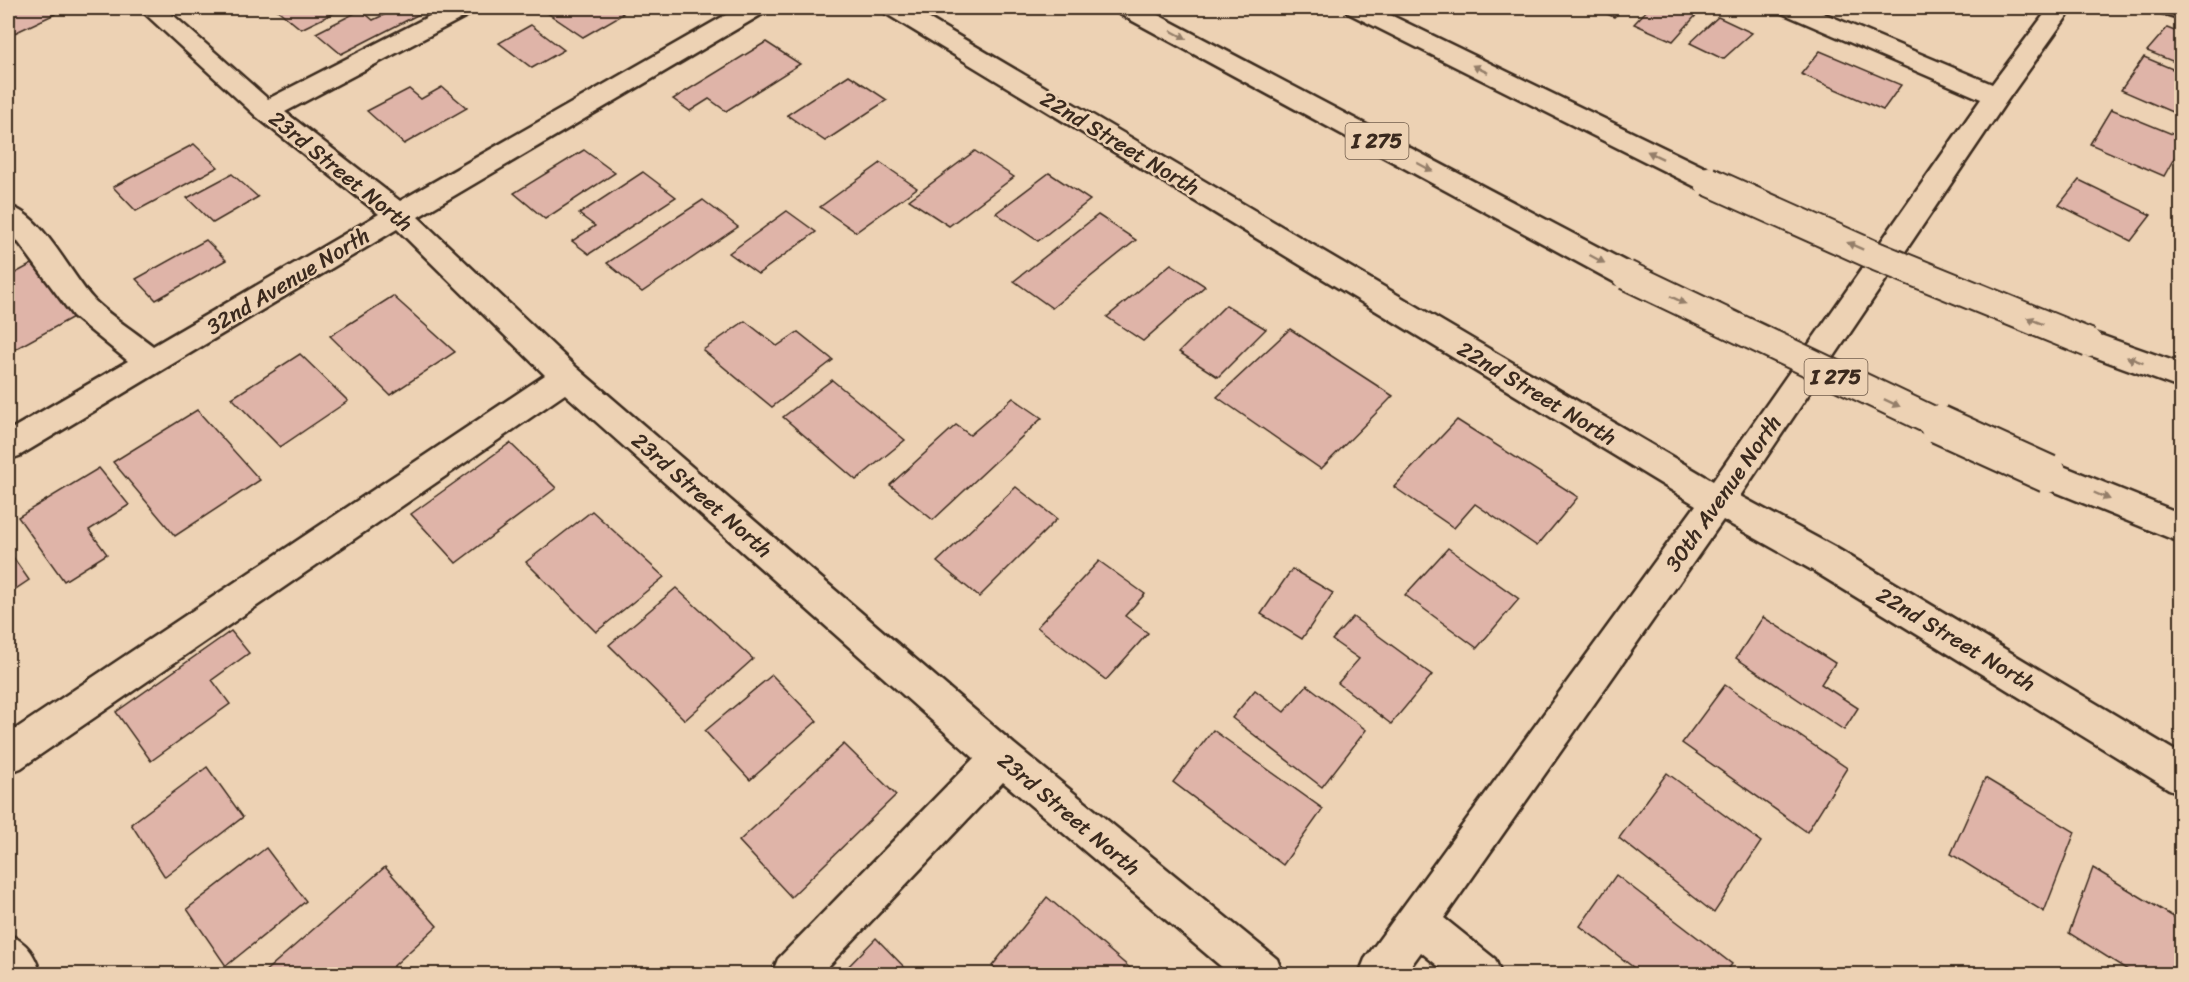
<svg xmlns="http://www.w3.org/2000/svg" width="2189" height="982" font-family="Sriracha,sans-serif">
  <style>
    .building { fill: #dfb4a8; stroke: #3b2a1e; stroke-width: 1.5 }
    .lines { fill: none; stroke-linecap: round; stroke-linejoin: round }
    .minor-casing { stroke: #3b2a1e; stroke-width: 5 }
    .highway-casing { stroke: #3b2a1e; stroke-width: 5 }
    .minor { fill: #edd2b4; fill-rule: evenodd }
    .highway { fill: #edd2b4; fill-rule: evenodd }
    .highway-bridge-far1-casing { stroke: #3b2a1e; stroke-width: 32; stroke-linecap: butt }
    .highway-bridge-casing { stroke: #3b2a1e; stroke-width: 41; stroke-linecap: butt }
    .highway-bridge-far1 { stroke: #edd2b4; stroke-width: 28 }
    .highway-bridge { stroke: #edd2b4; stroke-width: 37 }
    .oneway { fill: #947e69 }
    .labels { text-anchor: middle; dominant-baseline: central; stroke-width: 5; stroke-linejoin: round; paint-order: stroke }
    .shield { fill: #edd2b4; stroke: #705c4b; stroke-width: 1.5 }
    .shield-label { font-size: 21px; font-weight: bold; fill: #3b2a1e }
    .street-label { font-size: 22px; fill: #3b2a1e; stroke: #edd2b4 }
  </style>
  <rect width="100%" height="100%" fill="#edd2b4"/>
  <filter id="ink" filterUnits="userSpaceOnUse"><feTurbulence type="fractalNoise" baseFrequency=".0167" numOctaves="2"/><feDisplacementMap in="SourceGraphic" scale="12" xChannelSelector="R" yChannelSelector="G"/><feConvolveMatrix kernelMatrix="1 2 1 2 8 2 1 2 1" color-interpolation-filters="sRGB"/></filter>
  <g filter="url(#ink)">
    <g class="building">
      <path d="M13 8H48L55 14 8 36V10Z"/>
      <path d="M275 8H344L301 29Z"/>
      <path d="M398 8H431L341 54 316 33 361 10 373 20Z"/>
      <path d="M540 8H614L623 14 583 37Z"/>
      <path d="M1594 8H1624L1614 17Z"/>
      <path d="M1649 8H1686L1698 13 1673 41 1634 24Z"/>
      <path d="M1718 17 1752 33 1723 59 1690 43Z"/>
      <path d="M531 25 564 50 532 68 499 43Z"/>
      <path d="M2167 28 2182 34V65L2147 51Z"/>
      <path d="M766 42 800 64 726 111 709 99 690 111 673 99Z"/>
      <path d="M1820 51 1901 85 1883 110 1801 74Z"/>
      <path d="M2144 57 2182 73V111L2179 115 2121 90Z"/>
      <path d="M849 75 887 100 825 141 787 115Z"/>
      <path d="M442 87 467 108 404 144 367 111 409 89 421 99Z"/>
      <path d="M2111 109 2182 138V144L2164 176 2090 144Z"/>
      <path d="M194 144 218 167 136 211 113 187Z"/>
      <path d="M584 150 615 173 545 219 514 193Z"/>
      <path d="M975 151 1014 177 949 226 909 200Z"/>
      <path d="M881 163 917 188 856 232 820 207Z"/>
      <path d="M643 172 676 197 589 254 572 241 595 226 579 214Z"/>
      <path d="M1049 173 1090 200 1038 241 996 213Z"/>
      <path d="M232 174 258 197 213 223 187 198Z"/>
      <path d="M2079 180 2151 215 2131 241 2059 205Z"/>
      <path d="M703 200 738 227 642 292 607 263Z"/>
      <path d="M787 211 816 232 758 274 729 253Z"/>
      <path d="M1098 215 1136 240 1052 308 1014 281Z"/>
      <path d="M8 228 20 243 8 249Z"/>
      <path d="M206 240 226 260 156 300 136 279Z"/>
      <path d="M32 264 77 315 8 353V277Z"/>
      <path d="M1171 264 1205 286 1143 341 1107 317Z"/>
      <path d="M393 296 455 352 390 395 330 336Z"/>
      <path d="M1226 305 1266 329 1218 377 1179 352Z"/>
      <path d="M745 321 777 346 798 332 833 360 772 407 703 350Z"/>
      <path d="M1290 329 1393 396 1321 469 1217 397Z"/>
      <path d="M300 354 348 401 280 447 232 398Z"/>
      <path d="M832 380 905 440 856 480 783 417Z"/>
      <path d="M1013 398 1042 418 933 520 890 485 956 425 970 435Z"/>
      <path d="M197 410 260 480 175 536 113 462Z"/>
      <path d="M1457 420 1578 497 1537 546 1475 504 1454 528 1394 487Z"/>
      <path d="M510 443 556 488 456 563 411 514Z"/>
      <path d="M99 468 129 505 89 530 107 554 64 581 18 517Z"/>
      <path d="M1016 487 1057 519 979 597 937 562Z"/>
      <path d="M592 511 664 577 596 632 526 562Z"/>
      <path d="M1448 548 1519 599 1477 648 1405 595Z"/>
      <path d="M8 550 29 580 8 594Z"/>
      <path d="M1099 561 1145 594 1125 616 1148 633 1106 680 1037 627Z"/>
      <path d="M1292 569 1333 593 1302 639 1261 614Z"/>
      <path d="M676 588 753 659 685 720 609 645Z"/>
      <path d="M1353 617 1432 675 1391 724 1338 683 1359 659 1332 640Z"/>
      <path d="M1763 617 1835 663 1821 684 1858 708 1844 730 1736 658Z"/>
      <path d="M231 631 249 653 212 680 230 704 151 761 116 712Z"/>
      <path d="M772 675 817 721 750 780 705 731Z"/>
      <path d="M1307 685 1366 730 1322 787 1232 718 1255 690 1284 712Z"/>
      <path d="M1725 685 1847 768 1807 832 1682 743Z"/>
      <path d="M1213 730 1323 809 1283 865 1173 782Z"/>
      <path d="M844 744 896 795 791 897 739 841Z"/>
      <path d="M207 767 243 817 165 877 131 824Z"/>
      <path d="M1667 773 1761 842 1714 913 1619 838Z"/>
      <path d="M1985 778 2075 832 2044 912 1951 854Z"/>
      <path d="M266 848 306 901 226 966 187 909Z"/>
      <path d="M385 867 437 926 385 974H262Z"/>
      <path d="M2093 868 2182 922V974H2134L2069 933Z"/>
      <path d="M1616 875 1732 964 1725 974H1642L1580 926Z"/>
      <path d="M1047 897 1137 974H1001L992 966Z"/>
      <path d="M876 938 911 974H841Z"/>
    </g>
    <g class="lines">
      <g class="minor-casing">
        <g id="minor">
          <path d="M139 8H165L268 99 445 8H475L472 13 285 112 400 201 738 8H767L764 13 418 217 577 368 1014 744 1277 959 1283 974H1230L1003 782 821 974H772L778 959 974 758 565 394 21 768 8 773V734L545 375 397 229 19 456 8 460V431L128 361 73 316 16 239 8 232V206C43 214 70 275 94 300 111 317 134 331 153 346L379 214 257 117Z"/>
          <path d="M882 8H911L1713 481 1981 99 1782 13 1779 8H1811L1992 84 2049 8H2073L2006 102 1740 496 1836 548 2182 755V794L2169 789 1812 570 1723 520 1444 918 1495 959 1501 974H1448L1421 952 1405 974H1359L1365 959 1696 505 885 13Z"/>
          <path d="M2159 8H2182V19L2162 13Z"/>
          <path d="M8 934C28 943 34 954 41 974H8Z"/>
        </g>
      </g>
      <g class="highway-casing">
        <g id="highway">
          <path d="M1115 8H1145L1636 267 1641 275 1636 283 1626 286 1616 283 1118 13Z"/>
          <path d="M1345 8H1376L1718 174 1722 181 1718 188 1708 191 1698 188 1348 13Z"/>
          <path d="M2089 331 2182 364V389L2078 351 2074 343 2078 335Z"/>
          <path d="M2048 460 2182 514V543L2036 484 2032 474 2036 464Z"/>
        </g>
      </g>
      <use href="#minor" class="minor"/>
      <use href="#highway" class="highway"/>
      <g class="highway-bridge-far1-casing">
        <g id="highway-bridge-far1">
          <path d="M1708 181 1878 257 2089 343"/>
          <path d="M1626 275 1941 425"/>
        </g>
      </g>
      <g class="highway-bridge-casing">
        <path id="highway-bridge" d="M1938 424 2048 474"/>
      </g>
      <use href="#highway-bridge-far1" class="highway-bridge-far1"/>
      <use href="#highway-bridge" class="highway-bridge"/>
    </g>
    <defs><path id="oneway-solid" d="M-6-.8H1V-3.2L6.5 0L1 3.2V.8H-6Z" transform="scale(1.5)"/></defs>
    <g class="oneway">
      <use href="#oneway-solid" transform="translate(1179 35) rotate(28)"/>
      <use href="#oneway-solid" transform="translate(1480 69) rotate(-154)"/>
      <use href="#oneway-solid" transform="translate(1655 155) rotate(-154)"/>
      <use href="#oneway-solid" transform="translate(1425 167) rotate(28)"/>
      <use href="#oneway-solid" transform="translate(1855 246) rotate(-156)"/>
      <use href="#oneway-solid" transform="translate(1597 259) rotate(28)"/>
      <use href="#oneway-solid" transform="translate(1678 300) rotate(26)"/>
      <use href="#oneway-solid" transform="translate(2035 321) rotate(-158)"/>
      <use href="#oneway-solid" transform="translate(2135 360) rotate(-160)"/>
      <use href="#oneway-solid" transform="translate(1892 403) rotate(25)"/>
      <use href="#oneway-solid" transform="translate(2102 496) rotate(23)"/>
    </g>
  </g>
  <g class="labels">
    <g class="shield">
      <rect x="1345.5" y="123" width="63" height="36" rx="4.5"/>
      <rect x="1804.5" y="359" width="63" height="36" rx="4.5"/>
    </g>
    <g class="shield-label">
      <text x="1377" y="141">I 275</text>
      <text x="1836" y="377">I 275</text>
    </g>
    <g class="street-label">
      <text transform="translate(1120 143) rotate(31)">22nd Street North</text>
      <text transform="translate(341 171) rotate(39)">23rd Street North</text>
      <text transform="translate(288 281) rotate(-31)">32nd Avenue North</text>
      <text transform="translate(1537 393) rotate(31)">22nd Street North</text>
      <text transform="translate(1723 493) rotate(-55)">30th Avenue North</text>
      <text transform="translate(702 495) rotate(41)">23rd Street North</text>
      <text transform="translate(1956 639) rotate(31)">22nd Street North</text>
      <text transform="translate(1069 814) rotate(40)">23rd Street North</text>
    </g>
  </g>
  <rect width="2189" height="982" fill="none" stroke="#edd2b4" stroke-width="30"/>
  <rect x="15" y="15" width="2159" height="952" fill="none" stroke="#3b2a1e" stroke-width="2" filter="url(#ink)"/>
</svg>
